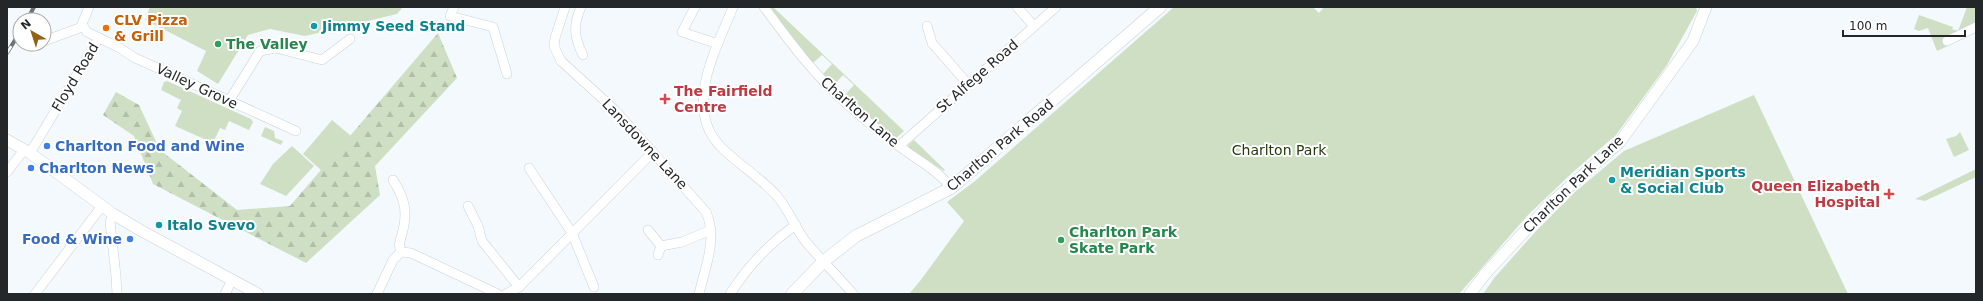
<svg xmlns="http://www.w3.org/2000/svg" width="1983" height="301" font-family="'DejaVu Sans',sans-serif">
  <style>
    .green { fill: #cfdfc3 }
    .forest { fill: url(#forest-firs) }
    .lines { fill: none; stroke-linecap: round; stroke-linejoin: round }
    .minor-casing { stroke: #c9d2da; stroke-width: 10 }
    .tertiary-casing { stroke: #c9d2da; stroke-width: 12 }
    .secondary-casing { stroke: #c9d2da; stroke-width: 13 }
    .minor { stroke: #fff; stroke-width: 9 }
    .tertiary { stroke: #fff; stroke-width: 11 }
    .secondary { stroke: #fff; stroke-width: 12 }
    .rail-casing { stroke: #6f7276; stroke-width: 4 }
    .rail { stroke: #fff; stroke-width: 2.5; stroke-dasharray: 8; stroke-linecap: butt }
    .culture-dot { fill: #0f9aa8; stroke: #fff; stroke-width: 1.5 }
    .food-dot { fill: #e8710a; stroke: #fff; stroke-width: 1.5 }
    .leisure-dot { fill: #2e9e5b; stroke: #fff; stroke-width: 1.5 }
    .health-dot { fill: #e0444e; stroke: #fff; stroke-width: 1.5 }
    .shop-dot { fill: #3f7fe0; stroke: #fff; stroke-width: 1.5 }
    .labels { text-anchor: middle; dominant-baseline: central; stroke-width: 4; stroke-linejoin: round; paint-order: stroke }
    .food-label { font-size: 14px; font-weight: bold; fill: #c56008; stroke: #fff; text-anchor: start }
    .culture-label { font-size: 14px; font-weight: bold; fill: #0d838f; stroke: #fff; text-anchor: start }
    .leisure-label { font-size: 14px; font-weight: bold; fill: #27864d; stroke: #fff; text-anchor: start }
    .street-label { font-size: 14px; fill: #24272a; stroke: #fff }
    .health-label { font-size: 14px; font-weight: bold; fill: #be3a42; stroke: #fff; text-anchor: start }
    .shop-label { font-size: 14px; font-weight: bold; fill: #366cbe; stroke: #fff; text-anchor: start }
    .park-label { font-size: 14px; fill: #243c0c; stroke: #fff }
  </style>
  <defs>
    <pattern id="forest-firs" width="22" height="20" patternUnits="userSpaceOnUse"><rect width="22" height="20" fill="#cfdfc3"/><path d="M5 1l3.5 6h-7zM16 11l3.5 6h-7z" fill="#b2bfa8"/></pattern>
  </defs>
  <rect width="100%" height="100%" fill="#f4f9fe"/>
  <g class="green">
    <path d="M150 7H403L397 14 305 36 270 29 248 35 218 84 197 71 206 51 145 20Z"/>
    <path d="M768 7H773L904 131 896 138 892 136 844 96 854 85 843 75 834 85 823 74 832 64 822 55 813 63Z"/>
    <path d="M1174 7H1313L1319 13 1324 7H1696L1697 11 1667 65 1616 135 1573 172 1527 216 1459 294H909L920 281 964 221 947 202 975 181Z"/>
    <path d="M1967 7H1976V25L1945 40 1948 46 1937 51 1928 28 1919 31 1914 29 1919 15 1953 27 1952 29 1958 31Z"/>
    <path d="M167 81 251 119 253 122 249 130 229 121 225 130 220 128 213 143 175 126 182 111 177 108 181 100 161 90 164 82Z"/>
    <path d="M1754 95 1848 294H1483L1495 277 1537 230 1575 192 1624 151Z"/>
    <path d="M332 120 351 136 321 170 303 154Z"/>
    <path d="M265 127 274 131 275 138 283 141 281 145 261 136Z"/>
    <path d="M1960 132 1969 150 1954 157 1946 139 1956 136Z"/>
    <path d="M914 140 945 170 944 171 910 149 908 145Z"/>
    <path d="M292 146 314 166 286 196 260 184 273 164Z"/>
    <path d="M1976 169V177L1925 201 1915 199Z"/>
  </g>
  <path class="forest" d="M438 33 457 78 375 166 380 195 306 263 153 184 134 136 103 115 116 92 139 105 160 150 237 210 290 206Z"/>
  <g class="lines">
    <g class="minor-casing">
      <g id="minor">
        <path d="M89 7 82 24 87 32 120 48 133 57 296 131"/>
        <path d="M454 7 450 16 493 27 507 74"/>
        <path d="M565 7 555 38 554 46 561 61 615 110 706 212C718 238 705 268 699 294"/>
        <path d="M581 7C573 25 574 38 583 55"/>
        <path d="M695 7 682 32 718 44"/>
        <path d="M733 7C716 50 682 109 722 148 739 165 761 178 777 196 789 210 795 228 806 242 821 260 838 276 853 294"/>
        <path d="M764 7C789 41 815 76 847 104 864 119 881 133 899 146 917 160 938 170 951 188"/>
        <path d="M1017 7 1034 26"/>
        <path d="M927 26 932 43 968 84"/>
        <path d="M44 41 82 27"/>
        <path d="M1947 41 1976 27"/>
        <path d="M229 101 260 51 276 48 322 60 350 39"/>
        <path d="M899 146 1056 7"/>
        <path d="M30 153 99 38"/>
        <path d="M529 168 572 233 594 287"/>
        <path d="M7 172 24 150"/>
        <path d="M468 206 478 226 482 241 519 287"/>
        <path d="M113 214 110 222 116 276 117 294"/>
        <path d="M648 230 661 246 682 242 711 230"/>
        <path d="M401 252 411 253 498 294"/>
        <path d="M658 255 661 246"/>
        <path d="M35 294 102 206"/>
        <path d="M225 294 232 280"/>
        <path d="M377 294 393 260 401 252C398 244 400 242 402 234 408 212 405 199 393 180"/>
        <path d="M506 294 519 287 653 152"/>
        <path d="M730 294C748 266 768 244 796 225"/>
      </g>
    </g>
    <g class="tertiary-casing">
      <g id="tertiary">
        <path d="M7 140 30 153 113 214 140 230 258 294"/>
        <path d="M1470 294 1485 274 1550 204 1620 142 1693 41 1706 7"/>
      </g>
    </g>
    <g class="secondary-casing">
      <path id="secondary" d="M792 294 824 261 856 236 951 188 1160 7"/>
    </g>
    <use href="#minor" class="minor"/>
    <use href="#tertiary" class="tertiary"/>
    <use href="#secondary" class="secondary"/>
    <g class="rail-casing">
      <g id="rail">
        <path d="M27 20 34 7"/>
        <path d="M7 53 20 32"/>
      </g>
    </g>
    <use href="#rail" class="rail"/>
  </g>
  <g class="culture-dot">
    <circle cx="314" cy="26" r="4"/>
    <circle cx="1612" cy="180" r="4"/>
    <circle cx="159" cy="225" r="4"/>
  </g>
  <circle class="food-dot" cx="106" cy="28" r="4"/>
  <g class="leisure-dot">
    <circle cx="218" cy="44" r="4"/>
    <circle cx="1061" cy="240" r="4"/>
  </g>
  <g class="health-dot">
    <path d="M663 93h4v4h4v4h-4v4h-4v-4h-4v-4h4z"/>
    <path d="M1887 188h4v4h4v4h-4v4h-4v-4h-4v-4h4z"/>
  </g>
  <g class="shop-dot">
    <circle cx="47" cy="146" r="4"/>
    <circle cx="31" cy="168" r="4"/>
    <circle cx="130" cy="239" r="4"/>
  </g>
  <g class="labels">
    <g class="food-label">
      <text x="114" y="20">CLV Pizza<tspan x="114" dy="16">&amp; Grill</tspan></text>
    </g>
    <g class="culture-label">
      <text x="322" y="26">Jimmy Seed Stand</text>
      <text x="1620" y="172">Meridian Sports<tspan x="1620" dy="16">&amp; Social Club</tspan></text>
      <text x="167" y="225">Italo Svevo</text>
    </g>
    <g class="leisure-label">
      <text x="226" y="44">The Valley</text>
      <text x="1069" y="232">Charlton Park<tspan x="1069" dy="16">Skate Park</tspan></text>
    </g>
    <g class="street-label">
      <text transform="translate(977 76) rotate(-41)">St Alfege Road</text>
      <text transform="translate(75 77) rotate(-59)">Floyd Road</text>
      <text transform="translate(197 86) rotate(25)">Valley Grove</text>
      <text transform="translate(860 112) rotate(41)">Charlton Lane</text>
      <text transform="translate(645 144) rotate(47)">Lansdowne Lane</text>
      <text transform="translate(1000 145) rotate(-40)">Charlton Park Road</text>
      <text transform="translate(1573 184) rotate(-44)">Charlton Park Lane</text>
    </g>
    <g class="health-label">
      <text x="674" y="91">The Fairfield<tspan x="674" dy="16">Centre</tspan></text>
      <text x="1880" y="186" text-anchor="end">Queen Elizabeth<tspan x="1880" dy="16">Hospital</tspan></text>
    </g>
    <g class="shop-label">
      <text x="55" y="146">Charlton Food and Wine</text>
      <text x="39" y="168">Charlton News</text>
      <text x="122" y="239" text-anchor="end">Food &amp; Wine</text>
    </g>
    <g class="park-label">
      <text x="1279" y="150">Charlton Park</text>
    </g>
  </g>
  <rect width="1983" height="301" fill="none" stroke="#24272a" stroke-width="16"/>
  <g transform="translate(32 32) rotate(321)"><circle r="19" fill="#ffffff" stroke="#a7a9aa"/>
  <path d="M0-3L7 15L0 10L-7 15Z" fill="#946213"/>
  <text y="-6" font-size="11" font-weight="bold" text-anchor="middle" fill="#24272a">N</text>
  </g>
  <path d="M1843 30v6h122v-6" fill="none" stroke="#24272a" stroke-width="2"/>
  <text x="1849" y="30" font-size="12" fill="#24272a" stroke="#ffffff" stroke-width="3" paint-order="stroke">100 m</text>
</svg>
